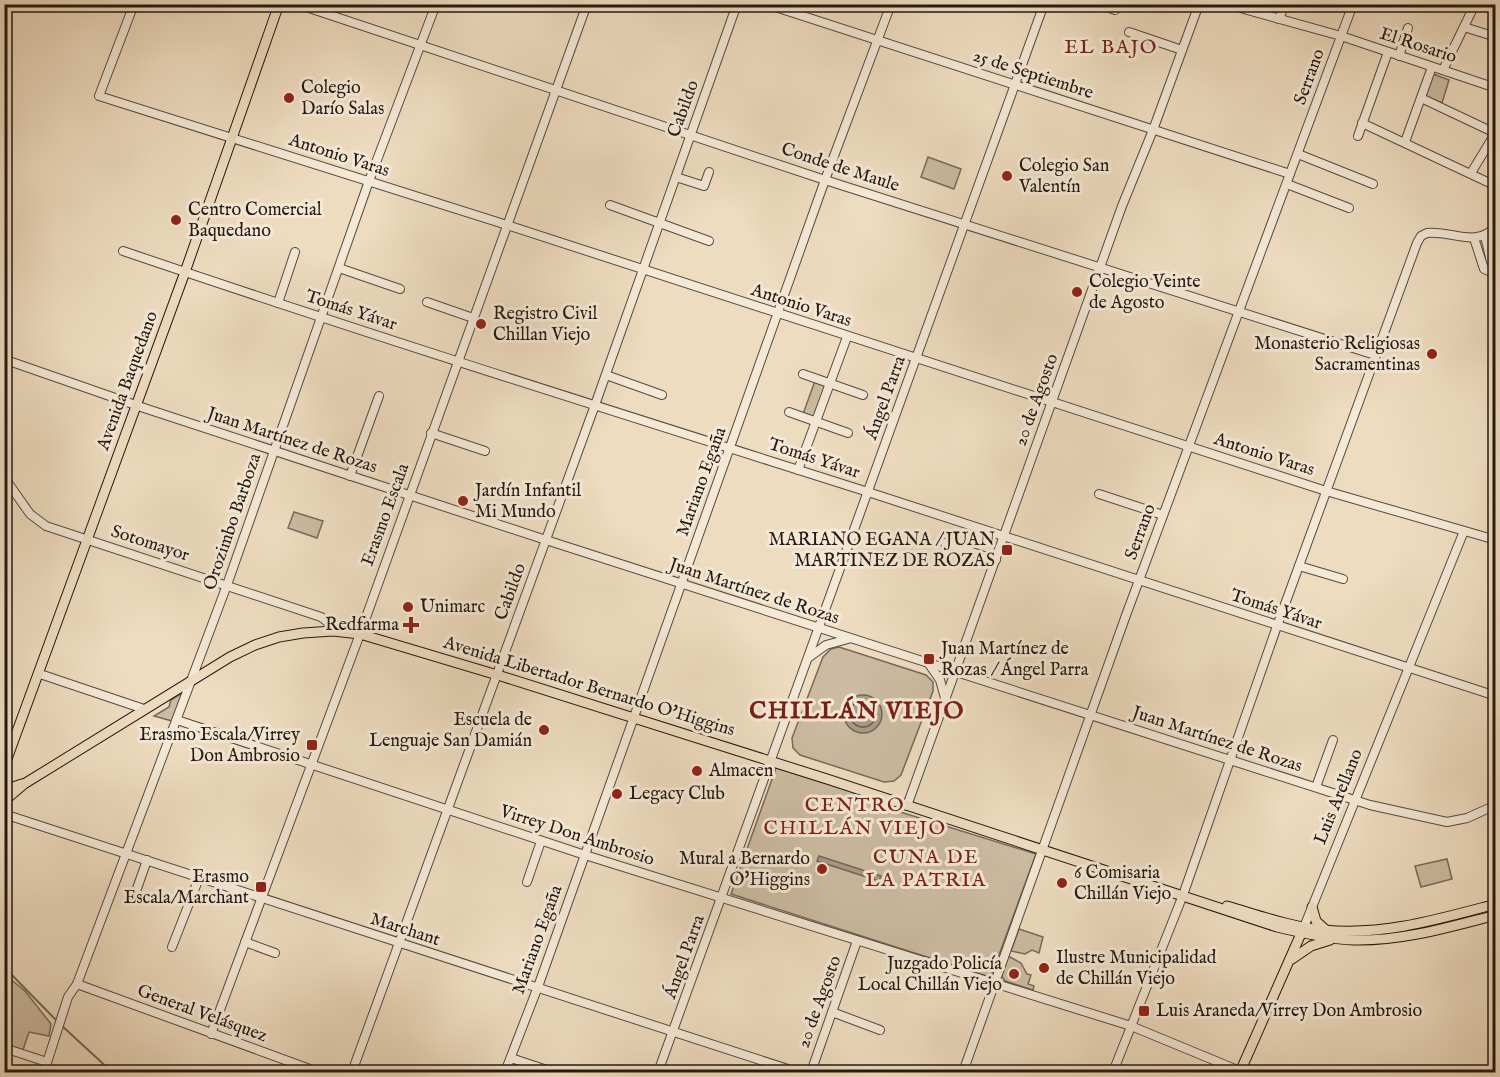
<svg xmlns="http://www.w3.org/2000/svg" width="1500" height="1077" font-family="'IM FELL English',serif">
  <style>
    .green { fill: #ccbba2; stroke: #786a5a; stroke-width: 1.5 }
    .water { fill: #a99a85; stroke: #746657; stroke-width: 1.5 }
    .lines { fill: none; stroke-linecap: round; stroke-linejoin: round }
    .shore { stroke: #665a4c; stroke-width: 1.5 }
    .stream { stroke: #746657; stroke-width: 2 }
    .minor-casing { stroke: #564a3e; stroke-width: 10 }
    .major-casing { stroke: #241912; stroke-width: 11 }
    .minor { stroke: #f4e8d6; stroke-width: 8 }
    .major { stroke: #eedcc0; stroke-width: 9 }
    .poi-dot { fill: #8f2418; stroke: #f4e8d6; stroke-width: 2 }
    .labels { text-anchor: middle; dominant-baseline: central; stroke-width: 6; stroke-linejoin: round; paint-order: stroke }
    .street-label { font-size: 18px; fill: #241912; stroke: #f4e8d6 }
    .poi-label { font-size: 18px; fill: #241912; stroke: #f4e8d6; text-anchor: start }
    .neighbourhood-label { font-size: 20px; letter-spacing: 1.5px; fill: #7a1f14; stroke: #f4e8d6 }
    .district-label { font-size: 24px; font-weight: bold; letter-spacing: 1.5px; fill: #7a1f14; stroke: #f4e8d6 }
  </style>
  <rect width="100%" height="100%" fill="#eedcc0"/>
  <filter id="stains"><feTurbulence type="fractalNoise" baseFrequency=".00333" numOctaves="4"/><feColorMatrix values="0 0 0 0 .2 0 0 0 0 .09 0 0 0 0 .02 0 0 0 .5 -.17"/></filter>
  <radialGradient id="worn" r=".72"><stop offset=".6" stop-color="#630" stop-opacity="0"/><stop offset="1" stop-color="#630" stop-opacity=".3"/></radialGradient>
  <g class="green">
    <path d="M1433 74 1449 80 1442 103 1425 96Z"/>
    <path d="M928 157 961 169 954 189 921 177Z"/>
    <path d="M815 381 825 385 814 417 803 414Z"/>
    <path d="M294 512 323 521 317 538 288 528Z"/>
    <path d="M839 647 926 675 933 682V691L901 775 894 781 884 782 800 755 793 748 792 738 823 657 831 649Z"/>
    <path d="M182 693 172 721 154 716 169 707 171 700Z"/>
    <path d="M776 768 898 806 897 811 1036 854 992 974 986 976 731 894Z"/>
    <path d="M1447 859 1452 879 1421 887 1415 866Z"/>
    <path d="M1019 929 1043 937 1039 953 1032 950 1025 954 1011 951Z"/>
    <path d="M1008 956 1021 963 1027 974 1031 975 1028 984 1034 986 1033 990 1005 981 1001 975Z"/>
    <path d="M4 974 25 991 51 1024 49 1036 29 1032 23 1050 5 1044Z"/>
  </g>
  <g class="water">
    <circle cx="863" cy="714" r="19"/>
    <path d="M819 856 881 876 879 881 817 861Z"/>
  </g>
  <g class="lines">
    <circle class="shore" cx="863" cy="714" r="13"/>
    <g class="stream">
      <path d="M4 967 57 1021"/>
      <path d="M61 1025 112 1072"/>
    </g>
    <g class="minor-casing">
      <g id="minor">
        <path d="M134 4 99 96 507 225 1326 491 1496 540"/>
        <path d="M297 4 825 180 1375 355"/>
        <path d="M766 4 1290 174"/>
        <path d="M1099 4 1115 10"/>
        <path d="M1226 4 1341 36 1496 88"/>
        <path d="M1279 19 1285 4"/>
        <path d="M1464 27 1496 37"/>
        <path d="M1129 32 1182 50"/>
        <path d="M1399 56 1408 28"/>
        <path d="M1443 70 1475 4"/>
        <path d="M1421 98 1495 133"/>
        <path d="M1362 123 1496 186"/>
        <path d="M1358 136 1388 52"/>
        <path d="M1405 142 1432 67"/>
        <path d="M1298 154 1373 184"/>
        <path d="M1471 173 1496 132"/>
        <path d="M676 177 704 186 709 172"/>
        <path d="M1287 184 1349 208"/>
        <path d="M610 205 709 241"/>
        <path d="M1485 236 1492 266 1489 271"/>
        <path d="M1474 238 1484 269 1496 274"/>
        <path d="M123 251C370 335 619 413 868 492 1077 559 1286 629 1496 696"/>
        <path d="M339 268 400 289"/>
        <path d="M427 302 473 318"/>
        <path d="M278 303 295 252"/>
        <path d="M6 360 147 409 546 540 1370 805 1447 822 1467 818 1496 805"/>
        <path d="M803 374 863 395"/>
        <path d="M606 375 662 395"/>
        <path d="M789 412 848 433"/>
        <path d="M431 433 485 451"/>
        <path d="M798 470 847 337"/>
        <path d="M350 476 379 396"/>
        <path d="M4 477 30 514 46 526 321 617 329 623 333 631"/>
        <path d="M1099 494 1163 515"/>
        <path d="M945 543 996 560"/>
        <path d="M1299 566 1343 579"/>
        <path d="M808 658 826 645 848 639"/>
        <path d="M929 664 940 680 945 698"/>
        <path d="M40 674 144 709"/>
        <path d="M177 720 585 855 1131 1026 1240 1071"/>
        <path d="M1316 787 1333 740"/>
        <path d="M907 806 1122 206 1153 130 1199 4"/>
        <path d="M4 814 797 1072"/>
        <path d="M527 882 541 841"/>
        <path d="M134 897 147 860"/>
        <path d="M1304 927 1464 531"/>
        <path d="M245 942 275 953"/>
        <path d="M172 947 199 878"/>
        <path d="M77 984 318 1072"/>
        <path d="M832 1012 880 1030"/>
        <path d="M211 1034 360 634 587 4"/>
        <path d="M4 1048 47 1062"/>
        <path d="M511 1058 553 1072"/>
        <path d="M44 1072 68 997 77 984 227 585 369 181 436 4"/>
        <path d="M352 1072 595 405 737 4"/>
        <path d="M505 1072 539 984 825 180 891 4"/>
        <path d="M658 1072 1044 4"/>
        <path d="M811 1072 857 941"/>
        <path d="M963 1072 1125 618 1353 4"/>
        <path d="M1113 1072 1183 895 1277 626 1417 243 1421 236 1427 233C1452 230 1476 249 1496 226"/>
      </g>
    </g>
    <g class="major-casing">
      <g id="major">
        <path d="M4 767 185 272 279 4"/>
        <path d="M4 790 22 784"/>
        <path d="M4 801 24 784 230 657 255 645 279 637 303 633 333 631 360 634 504 677 827 779 1277 927C1302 933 1328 939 1354 940 1403 941 1449 927 1496 915"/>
        <path d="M1227 906C1258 915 1291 927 1324 930 1383 936 1439 919 1496 904"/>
        <path d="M1312 907 1316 921 1326 930"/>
        <path d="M1292 959 1311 946 1330 940"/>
        <path d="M1240 1072 1303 929"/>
      </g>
    </g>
    <use href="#minor" class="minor"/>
    <use href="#major" class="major"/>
  </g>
  <g class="poi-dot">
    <circle cx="289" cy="98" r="6"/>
    <circle cx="1007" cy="176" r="6"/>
    <circle cx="176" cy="220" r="6"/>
    <circle cx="1077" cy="292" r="6"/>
    <circle cx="481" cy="324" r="6"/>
    <circle cx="1432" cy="354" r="6"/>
    <circle cx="463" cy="501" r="6"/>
    <rect x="1001" y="544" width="12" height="12" rx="3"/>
    <circle cx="408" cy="607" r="6"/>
    <path d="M408 616h6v6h6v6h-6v6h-6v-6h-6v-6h6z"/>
    <rect x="923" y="653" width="12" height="12" rx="3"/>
    <circle cx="544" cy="730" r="6"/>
    <rect x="306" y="739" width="12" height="12" rx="3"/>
    <circle cx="697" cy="771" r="6"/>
    <circle cx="617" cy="794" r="6"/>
    <circle cx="822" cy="869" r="6"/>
    <circle cx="1062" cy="883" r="6"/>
    <rect x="255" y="881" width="12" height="12" rx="3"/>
    <circle cx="1044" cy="968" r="6"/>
    <circle cx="1014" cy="974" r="6"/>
    <rect x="1138" y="1005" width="12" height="12" rx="3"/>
  </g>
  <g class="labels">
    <g class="street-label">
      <text transform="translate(1418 46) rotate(18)">El Rosario</text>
      <text transform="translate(1033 75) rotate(18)">25 de Septiembre</text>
      <text transform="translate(1310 77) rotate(-70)">Serrano</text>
      <text transform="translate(684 109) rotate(-70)">Cabildo</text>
      <text transform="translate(339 156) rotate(18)">Antonio Varas</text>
      <text transform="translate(840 168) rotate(18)">Conde de Maule</text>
      <text transform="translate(801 306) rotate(18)">Antonio Varas</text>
      <text transform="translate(351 311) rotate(18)">Tomás Yávar</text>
      <text transform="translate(128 381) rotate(-70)">Avenida Baquedano</text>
      <text transform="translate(886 398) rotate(-70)">Ángel Parra</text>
      <text transform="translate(1037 400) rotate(-70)">20 de Agosto</text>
      <text transform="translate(292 441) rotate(18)">Juan Martínez de Rozas</text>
      <text transform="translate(1264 455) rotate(18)">Antonio Varas</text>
      <text transform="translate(814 459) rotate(18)">Tomás Yávar</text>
      <text transform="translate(702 482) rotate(-70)">Mariano Egaña</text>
      <text transform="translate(386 515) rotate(-70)">Erasmo Escala</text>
      <text transform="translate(233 522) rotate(-71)">Orozimbo Barboza</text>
      <text transform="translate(1141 532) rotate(-70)">Serrano</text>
      <text transform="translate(150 544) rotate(18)">Sotomayor</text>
      <text transform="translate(511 592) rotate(-70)">Cabildo</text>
      <text transform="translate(754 592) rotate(18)">Juan Martínez de Rozas</text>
      <text transform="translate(1276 610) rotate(18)">Tomás Yávar</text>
      <text transform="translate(589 687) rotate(17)">Avenida Libertador Bernardo O'Higgins</text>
      <text transform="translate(1217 740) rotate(18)">Juan Martínez de Rozas</text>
      <text transform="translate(1339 797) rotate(-68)">Luis Arellano</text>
      <text transform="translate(577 836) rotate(18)">Virrey Don Ambrosio</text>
      <text transform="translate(405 930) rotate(18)">Marchant</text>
      <text transform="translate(538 940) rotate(-70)">Mariano Egaña</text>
      <text transform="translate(685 957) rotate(-70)">Ángel Parra</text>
      <text transform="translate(820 1002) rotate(-70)">20 de Agosto</text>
      <text transform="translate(202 1014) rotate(20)">General Velásquez</text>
    </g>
    <g class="poi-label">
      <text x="301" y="88">Colegio<tspan x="301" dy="21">Darío Salas</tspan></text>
      <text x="1019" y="166">Colegio San<tspan x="1019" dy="21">Valentín</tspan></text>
      <text x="188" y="210">Centro Comercial<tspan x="188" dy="21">Baquedano</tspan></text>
      <text x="1089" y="282">Colegio Veinte<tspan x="1089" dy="21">de Agosto</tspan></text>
      <text x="493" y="314">Registro Civil<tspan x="493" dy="21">Chillan Viejo</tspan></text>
      <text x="1420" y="344" text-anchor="end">Monasterio Religiosas<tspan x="1420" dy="21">Sacramentinas</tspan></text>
      <text x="475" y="491">Jardín Infantil<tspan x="475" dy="21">Mi Mundo</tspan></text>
      <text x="995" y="540" text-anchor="end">MARIANO EGANA / JUAN<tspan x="995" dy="21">MARTINEZ DE ROZAS</tspan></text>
      <text x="420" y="607">Unimarc</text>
      <text x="399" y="625" text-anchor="end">Redfarma</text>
      <text x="941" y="649">Juan Martínez de<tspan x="941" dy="21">Rozas / Ángel Parra</tspan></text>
      <text x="532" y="720" text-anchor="end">Escuela de<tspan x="532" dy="21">Lenguaje San Damián</tspan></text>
      <text x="300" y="735" text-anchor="end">Erasmo Escala/Virrey<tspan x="300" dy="21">Don Ambrosio</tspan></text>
      <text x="709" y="771">Almacen</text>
      <text x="629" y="794">Legacy Club</text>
      <text x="810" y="859" text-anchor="end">Mural a Bernardo<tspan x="810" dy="21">O'Higgins</tspan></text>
      <text x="1074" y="873">6 Comisaria<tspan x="1074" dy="21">Chillán Viejo</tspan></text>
      <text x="249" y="877" text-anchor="end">Erasmo<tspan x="249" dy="21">Escala/Marchant</tspan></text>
      <text x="1056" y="958">Ilustre Municipalidad<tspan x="1056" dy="21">de Chillán Viejo</tspan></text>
      <text x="1002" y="964" text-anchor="end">Juzgado Policía<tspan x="1002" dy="21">Local Chillán Viejo</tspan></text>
      <text x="1156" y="1011">Luis Araneda/Virrey Don Ambrosio</text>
    </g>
    <g class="neighbourhood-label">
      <text x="1111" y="47">EL BAJO</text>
      <text x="855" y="805">CENTRO<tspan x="855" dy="23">CHILLÁN VIEJO</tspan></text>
      <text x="926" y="857">CUNA DE<tspan x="926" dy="23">LA PATRIA</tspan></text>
    </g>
    <g class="district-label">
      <text x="857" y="711">CHILLÁN VIEJO</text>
    </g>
  </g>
  <rect width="1500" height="1077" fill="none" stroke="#eedcc0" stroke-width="24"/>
  <rect x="6" y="6" width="1488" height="1065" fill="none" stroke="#241912" stroke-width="3"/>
  <rect x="12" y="12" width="1476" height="1053" fill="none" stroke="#241912" stroke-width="1.5"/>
  <rect width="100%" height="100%" filter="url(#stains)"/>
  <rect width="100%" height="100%" fill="url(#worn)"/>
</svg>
